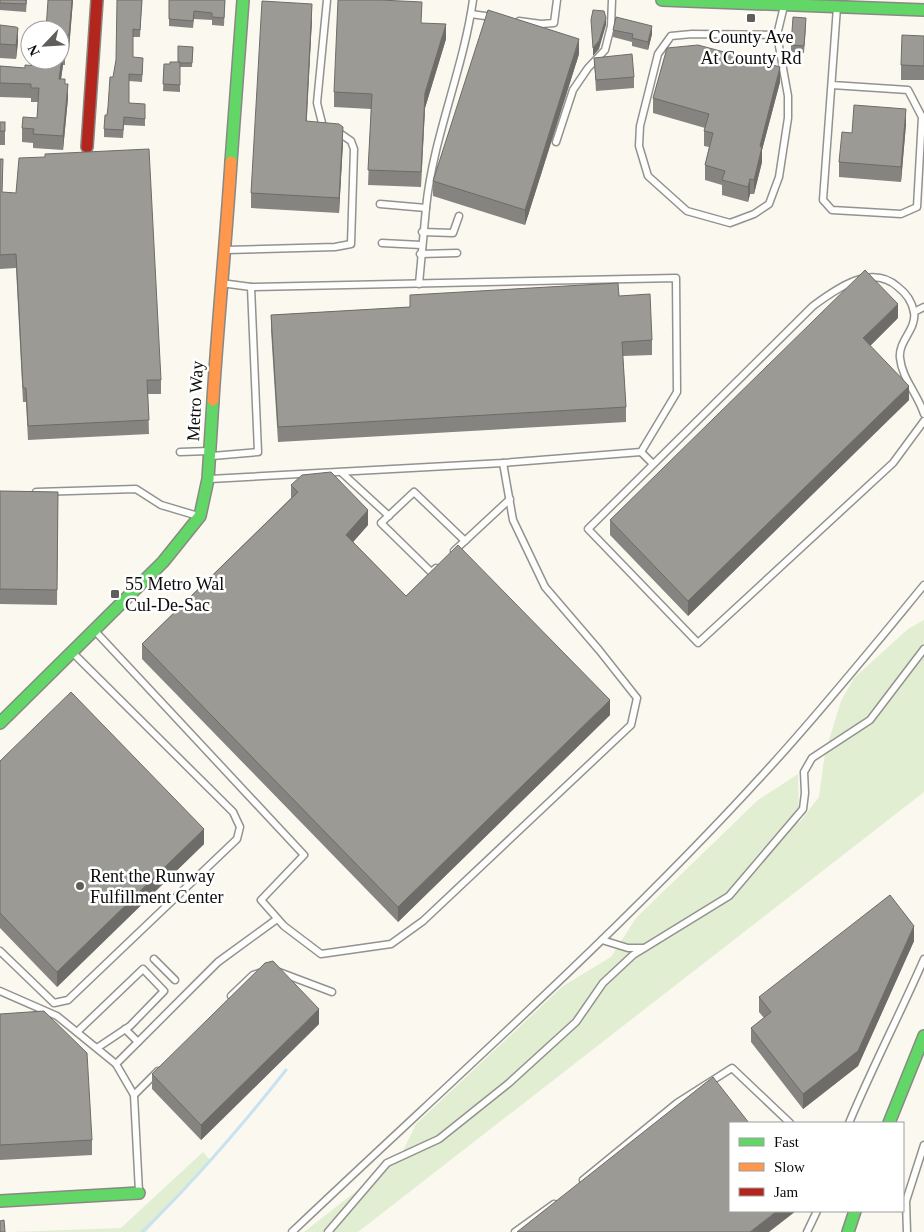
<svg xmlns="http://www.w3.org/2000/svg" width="924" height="1232" font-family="Georgia,serif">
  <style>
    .green { fill: #e1eed1 }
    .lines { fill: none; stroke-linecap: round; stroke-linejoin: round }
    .stream { stroke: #c9e2f0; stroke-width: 3 }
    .lane-casing { stroke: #93928e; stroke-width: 9 }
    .fast-casing { stroke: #898884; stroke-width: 14 }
    .slow-casing { stroke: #898884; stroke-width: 14 }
    .jam-casing { stroke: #898884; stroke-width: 14 }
    .lane { stroke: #fefefd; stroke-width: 6 }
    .fast { stroke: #63d668; stroke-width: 11 }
    .slow { stroke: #ff974d; stroke-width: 11 }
    .jam { stroke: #b3261e; stroke-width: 11 }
    .wall { fill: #868480 }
    .shaded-wall { fill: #6d6c68 }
    .building { fill: #9c9a95; stroke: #6d6c68 }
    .poi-dot { fill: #5f5e5b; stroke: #fff; stroke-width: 2 }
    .labels { text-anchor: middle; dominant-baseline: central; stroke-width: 5; stroke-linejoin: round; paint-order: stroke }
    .poi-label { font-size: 18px; fill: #0b0b0b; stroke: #fff; text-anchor: start }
    .street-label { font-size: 18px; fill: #0b0b0b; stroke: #fff }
  </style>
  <rect width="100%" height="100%" fill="#faf8ef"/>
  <g class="green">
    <path d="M924 620V792L358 1232H304L400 1157 416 1124 563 986 611 957 636 918 758 800 798 774 799 823 819 797 825 753 841 701 854 678 908 629Z"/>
    <path d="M203 1152 210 1160 146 1232H11L121 1228Z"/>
  </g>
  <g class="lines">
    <path class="stream" d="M142 1232C194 1182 241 1127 286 1070"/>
    <g class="lane-casing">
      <g id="lane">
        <path d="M471 14 492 17"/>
        <path d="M519 21 541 24 554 23 557 0"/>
        <path d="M777 35 788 96V118L779 177 769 204 754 214 730 223 687 211 648 176 639 146 640 126 658 54 671 36 692 34 777 35 784 6"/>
        <path d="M832 85 908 90 922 117 917 207 901 214 832 210 823 200 837 7"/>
        <path d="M326 128 323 127 317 103 327 0"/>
        <path d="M556 142 573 90 588 68 605 50 611 26 612 0"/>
        <path d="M380 204 426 208C433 137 463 71 473 0"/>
        <path d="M422 232 453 233 459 216"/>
        <path d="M382 243 421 245"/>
        <path d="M226 250 335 247 351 244 354 149 351 141 338 132"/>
        <path d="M420 254 457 253"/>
        <path d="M419 284 426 208"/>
        <path d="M914 312 924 307"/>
        <path d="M924 414C918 394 902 379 900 358 898 341 917 329 914 312 912 302 906 293 898 287 871 263 836 289 813 306L588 529 698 643 893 463 924 421"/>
        <path d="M180 452 209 451"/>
        <path d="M641 452 653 464"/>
        <path d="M212 456 258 452 251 287 221 283"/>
        <path d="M341 472 389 516"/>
        <path d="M210 479 503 463 641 452 677 392 676 278 251 287"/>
        <path d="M36 492 136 489 161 505 198 516"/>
        <path d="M454 551 510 499"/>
        <path d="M436 568 431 572 381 523 414 492 465 541"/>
        <path d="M95 631 304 855 261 900 284 926 321 954 391 944 423 921 631 725 637 698 599 650 545 587 513 520 503 463"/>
        <path d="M602 940 628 948H644"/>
        <path d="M0 951 54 1003 68 1000 237 839 240 827 233 812 72 652"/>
        <path d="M154 959 175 980"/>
        <path d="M279 972 332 992"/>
        <path d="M0 991 57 1016 116 1064 134 1095 139 1192"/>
        <path d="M231 996 253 975 262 972"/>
        <path d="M125 1029 138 1042"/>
        <path d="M77 1032 143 969 164 991 130 1026 97 1048"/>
        <path d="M116 1064 218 962 277 919"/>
        <path d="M134 1095 158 1071"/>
        <path d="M849 1123C872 1068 900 1014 924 959"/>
        <path d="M583 1180 677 1103 732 1068 790 1123"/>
        <path d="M292 1232C452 1080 619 933 768 769 822 710 873 647 924 585"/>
        <path d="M328 1232 387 1163 439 1139 509 1083 576 1022 603 983 633 955 729 896 803 809 805 793 804 772 812 758 870 720 924 649"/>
        <path d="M515 1232 554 1204"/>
        <path d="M807 1232 817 1211"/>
        <path d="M907 1232 906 1201 924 1145"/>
      </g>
    </g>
    <g class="fast-casing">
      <g id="fast">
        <path d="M662 0 924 10"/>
        <path d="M231 162 243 0"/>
        <path d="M0 723 163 562 200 516 208 479 213 400"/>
        <path d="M889 1123 924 1036"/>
        <path d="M0 1201 139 1193"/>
        <path d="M848 1232 855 1211"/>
      </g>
    </g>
    <g class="slow-casing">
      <path id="slow" d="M213 400C218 320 226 241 231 162"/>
    </g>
    <g class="jam-casing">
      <path id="jam" d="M87 147 97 0"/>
    </g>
    <use href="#lane" class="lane"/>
    <use href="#fast" class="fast"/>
    <use href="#slow" class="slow"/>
    <use href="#jam" class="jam"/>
  </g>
  <g class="wall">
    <path d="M0 0H27L26 12 0 10Z"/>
    <path d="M48 0H73L69 49H65V65H63L61 79 65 84 68 98 63 150 33 148V143L22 142V128L37 118 38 102H31V98L0 97V66L25 68 38 66 60 60Z"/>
    <path d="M142 0 140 37H133V57L143 66 142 82 129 81V103L145 112V126L124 125 123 138 104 137V129L107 115 116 60Z"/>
    <path d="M169 0H225L224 26 212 25V20L194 19 193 28 169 26Z"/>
    <path d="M312 19 306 121 343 142 339 213 251 208V193Z"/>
    <path d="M422 23 446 39 425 108 421 187 368 185 371 109 334 107V92Z"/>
    <path d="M0 25 18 42 16 59 0 58Z"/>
    <path d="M806 26 804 53 791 52V45Z"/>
    <path d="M613 30 652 34 648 50 632 46V42L613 37Z"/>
    <path d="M924 36V80H901V65Z"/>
    <path d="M193 47 192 67H180V92L163 91 164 64H170L178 62Z"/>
    <path d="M579 54 525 225 433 196V181Z"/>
    <path d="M594 58 634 77V88L596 91Z"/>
    <path d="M780 82 762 150V162L754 194H750L748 202 722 195V185L705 180V165L709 147 704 146V131L705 128 653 113V98Z"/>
    <rect x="0" y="122" width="5" height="23"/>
    <path d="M906 124 901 182 839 177V162L852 133Z"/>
    <path d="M0 159 3 173 2 192 161 380V394H148L149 434 28 440 26 402H23L16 268 0 269Z"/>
    <path d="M410 295 619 296 652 340V355L623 356 626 407V422L278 442 271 330V315L410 307Z"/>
    <path d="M898 318 870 346 909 400 688 616 610 535V520Z"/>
    <path d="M291 485 368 525 353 542 406 596 610 715 398 922 142 659V644L291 498Z"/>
    <path d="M0 491 58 492 57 605 0 604Z"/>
    <path d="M0 761 204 844 57 987 0 928Z"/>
    <path d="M914 941 858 1066 803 1109 751 1042V1028L764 1018 759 1012V997Z"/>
    <path d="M0 1014 92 1140V1155L0 1160Z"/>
    <path d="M319 1024 201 1140 152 1089V1074Z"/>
  </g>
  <g class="shaded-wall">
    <path d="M72 0H73L69 49V35Z"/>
    <path d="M312 4V19L306 136V121Z"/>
    <path d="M606 18V25L599 49 593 56V48Z"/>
    <path d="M446 24V39L425 108 421 187 425 93Z"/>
    <path d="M652 26V34L648 50V42Z"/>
    <path d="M18 28V42L16 59V45Z"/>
    <path d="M579 39V54L525 225V210Z"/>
    <path d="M63 51V65L59 93V79Z"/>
    <path d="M780 67V82L762 150V162L754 194V180L760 146Z"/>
    <path d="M68 84V98L63 150V136Z"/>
    <path d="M906 109V124L901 182V167Z"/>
    <path d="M343 127V142L339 213V198Z"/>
    <path d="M750 179V194L748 202V187Z"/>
    <path d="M898 304V318L863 353V338Z"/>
    <path d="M909 386V400L688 616V601Z"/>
    <path d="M368 510V525L346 550V535Z"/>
    <path d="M610 700V715L398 922V907Z"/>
    <path d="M204 829V844L57 987V972Z"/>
    <path d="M914 926V941L858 1066 803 1109V1094Z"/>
    <path d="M319 1009V1024L201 1140V1125Z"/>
    <path d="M777 1211H796L769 1232H750Z"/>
  </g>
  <g class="building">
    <path d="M0 0H26V4L0 3Z"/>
    <path d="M48 0H72L69 35H65V51H63L59 79H65V84H68L63 136 33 134 34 129 22 128 23 117 37 118 39 88H31V84L0 83V66L25 68V65L38 66V60H60V30H46Z"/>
    <path d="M117 0H142L140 30 133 29V57L143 58 142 75 129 74V103L145 104V119L124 117 123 130 104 129 105 115H107L108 107 110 77H113L116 60Z"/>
    <path d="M169 0H225L224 18 212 17V13L194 11 193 21 169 19Z"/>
    <path d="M338 0H380L422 2 421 23 446 24 425 93 421 172 368 170 372 94 334 92Z"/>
    <path d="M262 1 312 4 306 121 339 124 343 127 339 198 251 193Z"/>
    <path d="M488 10 579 39 525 210 433 181Z"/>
    <path d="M593 10 604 11 606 18 599 41 593 48 591 20Z"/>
    <path d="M616 17 652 26 648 42 632 38 633 34 613 30Z"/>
    <path d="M793 17 806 18 804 46 791 45Z"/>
    <path d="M0 25 16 27 18 28 16 45 0 44Z"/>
    <path d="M902 35 924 36V66L901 65Z"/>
    <path d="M698 45 780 67 760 146 762 147 754 180 750 179 748 187 722 180 725 171 705 165 713 133 704 131 709 114 653 98 667 48Z"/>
    <path d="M178 46 193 47 192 63H180V62H178Z"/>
    <path d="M632 54 634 77 596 80 594 58Z"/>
    <path d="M170 62H180V85L163 84 164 64H170Z"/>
    <path d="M854 105 906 109 901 167 839 162 842 132 852 133Z"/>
    <rect x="0" y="122" width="5" height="9"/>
    <path d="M149 149 161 380H147L149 420 28 426 26 388H23L16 254 0 255V159H3L2 192 16 193 19 158 45 157V154Z"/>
    <path d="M865 270 898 304 863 338 909 386 688 601 610 520Z"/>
    <path d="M618 283 619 296 650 294 652 340 622 342 626 407 278 427 271 315 410 307V295Z"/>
    <path d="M331 472 368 510 346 535 406 596 458 545 610 700 398 907 142 644 298 492 291 485 302 475Z"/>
    <path d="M0 491 58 492 57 590 0 589Z"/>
    <path d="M71 692 204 829 57 972 0 913V761Z"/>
    <path d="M890 895 914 926 858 1051 803 1094 751 1028 771 1012 759 997Z"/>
    <path d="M273 961 319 1009 201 1125 152 1074 265 963Z"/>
    <path d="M44 1011 87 1053 92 1140 0 1145V1014Z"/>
    <path d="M713 1077 749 1123H730V1211H777L750 1232H517Z"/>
    <path d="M4 1220 5 1232H0V1221Z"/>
  </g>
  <g class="poi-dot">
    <rect x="746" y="13" width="10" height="10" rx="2.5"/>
    <rect x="110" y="589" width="10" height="10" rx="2.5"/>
    <circle cx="80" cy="886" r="5"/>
  </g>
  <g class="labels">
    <g class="poi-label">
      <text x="751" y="37" text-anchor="middle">County Ave<tspan x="751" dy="21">At County Rd</tspan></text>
      <text x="125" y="584">55 Metro Wal<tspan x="125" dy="21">Cul-De-Sac</tspan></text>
      <text x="90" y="876">Rent the Runway<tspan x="90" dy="21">Fulfillment Center</tspan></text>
    </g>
    <g class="street-label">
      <text transform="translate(195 401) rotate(-87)">Metro Way</text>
    </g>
  </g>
  <rect x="729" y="1122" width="175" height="90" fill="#ffffff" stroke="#9d9d9d"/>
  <rect x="739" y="1138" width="25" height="8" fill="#63d668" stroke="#9d9d9d"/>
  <text x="774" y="1147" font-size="15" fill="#0b0b0b">Fast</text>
  <rect x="739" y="1163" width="25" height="8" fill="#ff974d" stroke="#9d9d9d"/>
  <text x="774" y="1172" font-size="15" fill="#0b0b0b">Slow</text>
  <rect x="739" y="1188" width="25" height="8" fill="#b3261e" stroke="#9d9d9d"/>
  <text x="774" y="1197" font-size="15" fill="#0b0b0b">Jam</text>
  <g transform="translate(45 45) rotate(245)"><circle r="24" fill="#ffffff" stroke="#9d9d9d"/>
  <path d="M0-4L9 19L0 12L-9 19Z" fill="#5f5e5b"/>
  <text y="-8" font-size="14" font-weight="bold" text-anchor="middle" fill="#0b0b0b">N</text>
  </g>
</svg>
